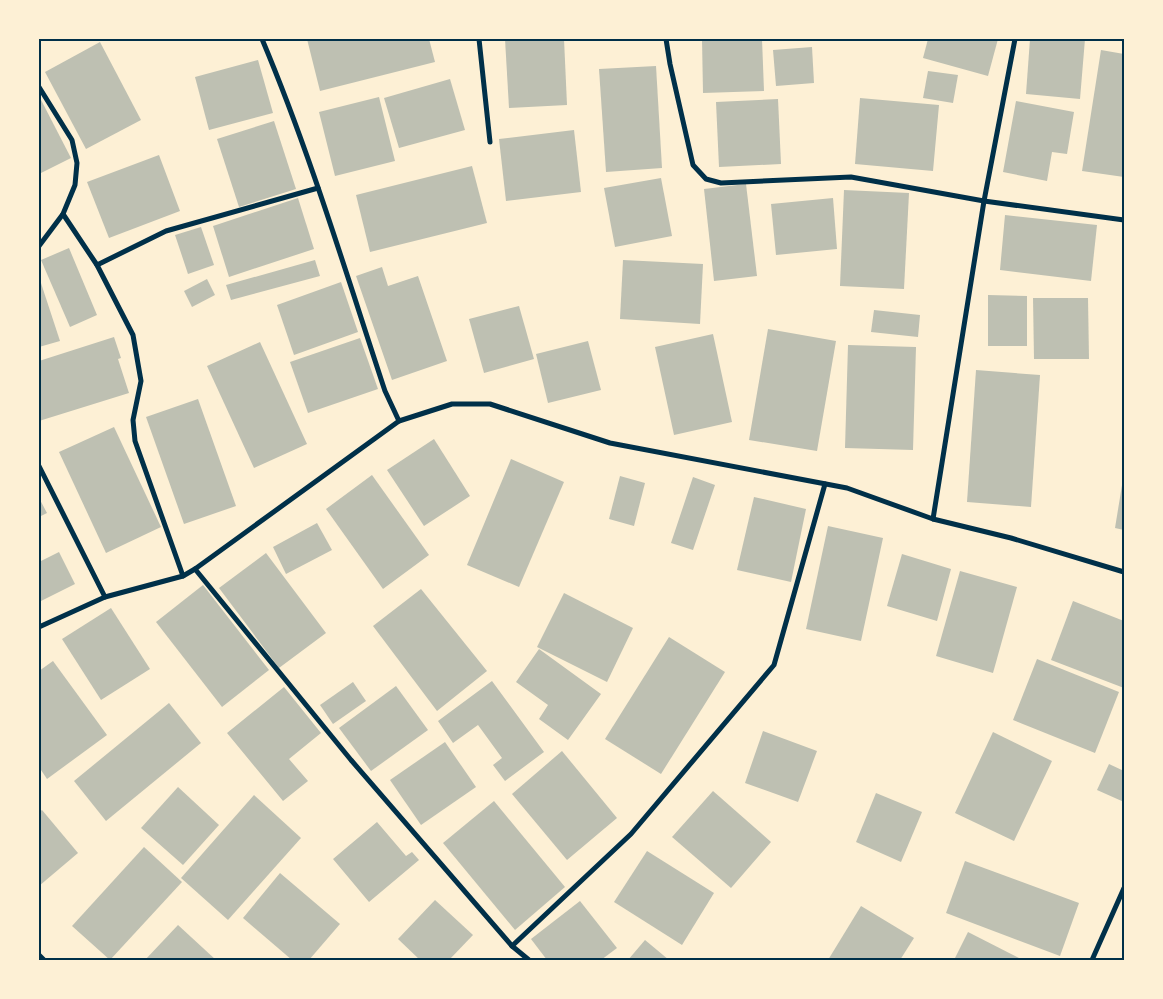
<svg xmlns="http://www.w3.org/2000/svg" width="1163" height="999" font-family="Karla,sans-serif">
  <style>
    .building { fill: #bec0b2 }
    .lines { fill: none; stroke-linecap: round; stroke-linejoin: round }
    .minor { stroke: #003049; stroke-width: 5 }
    .neatline { fill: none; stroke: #003049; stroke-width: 2 }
  </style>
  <rect width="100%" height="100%" fill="#fdf0d5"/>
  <g class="building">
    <path d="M307 39H429L435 62 320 91Z"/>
    <path d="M505 39H564L567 105 509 108Z"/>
    <path d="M702 39H762L764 91 703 93Z"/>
    <path d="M928 39H998L988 76 923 58Z"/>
    <path d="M1030 39H1085L1080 99 1026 94Z"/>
    <path d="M100 42 141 120 86 149 45 72Z"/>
    <path d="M812 47 814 83 776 86 773 50Z"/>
    <path d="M1101 50 1124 54V177L1082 171Z"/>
    <path d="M258 60 273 113 209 130 195 77Z"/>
    <path d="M656 66 662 168 606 172 599 69Z"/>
    <path d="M928 71 958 75 953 103 923 98Z"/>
    <path d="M450 79 465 130 399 148 384 98Z"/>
    <path d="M39 96 71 158 39 174Z"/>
    <path d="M379 97 395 161 335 176 319 112Z"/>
    <path d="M860 98 939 105 933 171 855 164Z"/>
    <path d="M778 99 781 164 719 167 716 102Z"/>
    <path d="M1016 101 1074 112 1067 154 1052 152 1047 181 1003 172Z"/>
    <path d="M274 121 296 189 239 207 217 139Z"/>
    <path d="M574 130 581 192 506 201 499 139Z"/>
    <path d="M159 155 180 211 109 238 87 182Z"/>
    <path d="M472 166 487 223 370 252 356 195Z"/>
    <path d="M661 178 672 236 615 247 604 188Z"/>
    <path d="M746 184 757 276 714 281 704 189Z"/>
    <path d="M844 190 909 193 904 289 840 286Z"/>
    <path d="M298 198 314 249 229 277 213 226Z"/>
    <path d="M833 198 837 249 776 255 771 204Z"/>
    <path d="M1005 215 1097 225 1091 281 1000 270Z"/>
    <path d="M201 227 214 265 188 274 175 235Z"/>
    <path d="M69 248 97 315 70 327 41 260Z"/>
    <path d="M315 260 320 276 231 300 226 285Z"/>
    <path d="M623 260 703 264 700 324 620 319Z"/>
    <path d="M382 267 388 286 418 276 447 361 392 380 356 276Z"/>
    <path d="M39 277 60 341 39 347Z"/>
    <path d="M207 279 215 295 192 307 184 291Z"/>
    <path d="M341 282 358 332 294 355 277 305Z"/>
    <path d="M988 295 1027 296V346H988Z"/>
    <path d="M1033 298H1088L1089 359H1034Z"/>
    <path d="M519 306 534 359 484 373 469 319Z"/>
    <path d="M874 310 920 315 918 337 871 332Z"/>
    <path d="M768 329 836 341 817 451 749 440Z"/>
    <path d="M713 334 732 422 674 435 655 347Z"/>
    <path d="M114 337 121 358 118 359 129 393 39 421V361Z"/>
    <path d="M360 338 378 389 308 413 290 362Z"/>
    <path d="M588 341 601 390 548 403 536 354Z"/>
    <path d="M260 342 307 444 254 468 207 366Z"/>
    <path d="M848 345 916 347 913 450 845 448Z"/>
    <path d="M976 370 1040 375 1031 507 967 502Z"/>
    <path d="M198 399 236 506 184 524 146 417Z"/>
    <path d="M114 427 161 527 106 553 59 452Z"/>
    <path d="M434 439 470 496 424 526 387 470Z"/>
    <path d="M511 459 564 482 519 587 467 565Z"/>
    <path d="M372 475 429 555 383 589 326 509Z"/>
    <path d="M620 476 645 483 634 526 609 519Z"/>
    <path d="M693 477 715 485 693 550 671 543Z"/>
    <path d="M1123 479 1124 480V530L1115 528Z"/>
    <path d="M754 497 806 509 791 582 737 570Z"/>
    <path d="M39 498 47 513 39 517Z"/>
    <path d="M317 523 332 550 286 574 273 547Z"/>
    <path d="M828 526 883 538 861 641 806 629Z"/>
    <path d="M59 552 75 584 39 602V562Z"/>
    <path d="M266 553 326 633 279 668 219 588Z"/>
    <path d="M902 554 951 569 937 621 887 606Z"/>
    <path d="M960 571 1017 587 993 673 936 656Z"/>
    <path d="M203 585 269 670 222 707 156 622Z"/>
    <path d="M421 589 487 671 437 711 373 626Z"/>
    <path d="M564 593 633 628 607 682 537 647Z"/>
    <path d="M1073 601 1124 621V688L1051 660Z"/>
    <path d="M111 608 150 669 101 700 62 639Z"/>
    <path d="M669 637 725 672 661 774 605 739Z"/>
    <path d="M539 649 601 694 568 740 539 719 548 705 516 682Z"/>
    <path d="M1037 659 1119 692 1095 753 1013 720Z"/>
    <path d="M53 661 107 735 47 779 39 767V671Z"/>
    <path d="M492 681 544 752 505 781 493 765 502 758 478 725 453 743 438 721Z"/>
    <path d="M353 682 366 701 333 724 320 705Z"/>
    <path d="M396 686 428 730 371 771 339 728Z"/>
    <path d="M284 687 321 733 289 759 308 781 283 801 227 733Z"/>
    <path d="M169 703 201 743 106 821 74 781Z"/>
    <path d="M763 731 817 751 798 802 745 783Z"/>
    <path d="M993 732 1052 761 1014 841 955 813Z"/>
    <path d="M445 742 476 787 421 825 390 780Z"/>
    <path d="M562 751 617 818 567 860 512 794Z"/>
    <path d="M1109 764 1124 771V802L1097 790Z"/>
    <path d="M178 787 219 825 183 865 141 828Z"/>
    <path d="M713 791 771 842 731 888 672 837Z"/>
    <path d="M876 793 922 812 901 862 856 842Z"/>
    <path d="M254 795 301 838 228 920 181 878Z"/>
    <path d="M494 801 565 887 515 930 443 843Z"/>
    <path d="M42 810 78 853 39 886V812Z"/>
    <path d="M377 822 406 856 412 852 419 860 369 902 333 859Z"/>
    <path d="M144 847 182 882 110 960 72 926Z"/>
    <path d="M647 851 714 893 682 945 614 902Z"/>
    <path d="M965 861 1079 903 1060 956 946 913Z"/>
    <path d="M280 873 340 924 309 960H292L243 918Z"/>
    <path d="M435 900 473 935 449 960H420L398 939Z"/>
    <path d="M580 901 617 948 601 960H547L531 939Z"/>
    <path d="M861 906 914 938 900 960H828Z"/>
    <path d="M178 925 216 960H145Z"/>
    <path d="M968 932 1023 960H954Z"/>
    <path d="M645 940 669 960H628Z"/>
  </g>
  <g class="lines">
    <g class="minor">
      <path d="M262 39C310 153 346 273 385 391L399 421"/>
      <path d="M479 39 490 142"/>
      <path d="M666 39 670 64 693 165 706 179 721 183 851 177 984 201 1124 220"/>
      <path d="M39 87 72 140 77 163 75 185 63 214 39 246"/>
      <path d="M63 214 97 265 133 335 141 381 133 420 135 441 183 576"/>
      <path d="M97 265 166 231 318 188"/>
      <path d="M39 466 105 597"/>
      <path d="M933 519 984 201 1015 39"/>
      <path d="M195 569 351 760 512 946 529 960"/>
      <path d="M39 627 105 597 183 576 195 569 399 421 452 404H490L610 443 847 488 933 519 1011 538 1124 572"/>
      <path d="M512 946 631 834 774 665 825 484"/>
      <path d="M39 955 44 960"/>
      <path d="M1092 960 1124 888"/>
    </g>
  </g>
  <rect width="1163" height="999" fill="none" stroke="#fdf0d5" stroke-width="80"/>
  <rect x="40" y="40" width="1083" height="919" class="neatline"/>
</svg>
